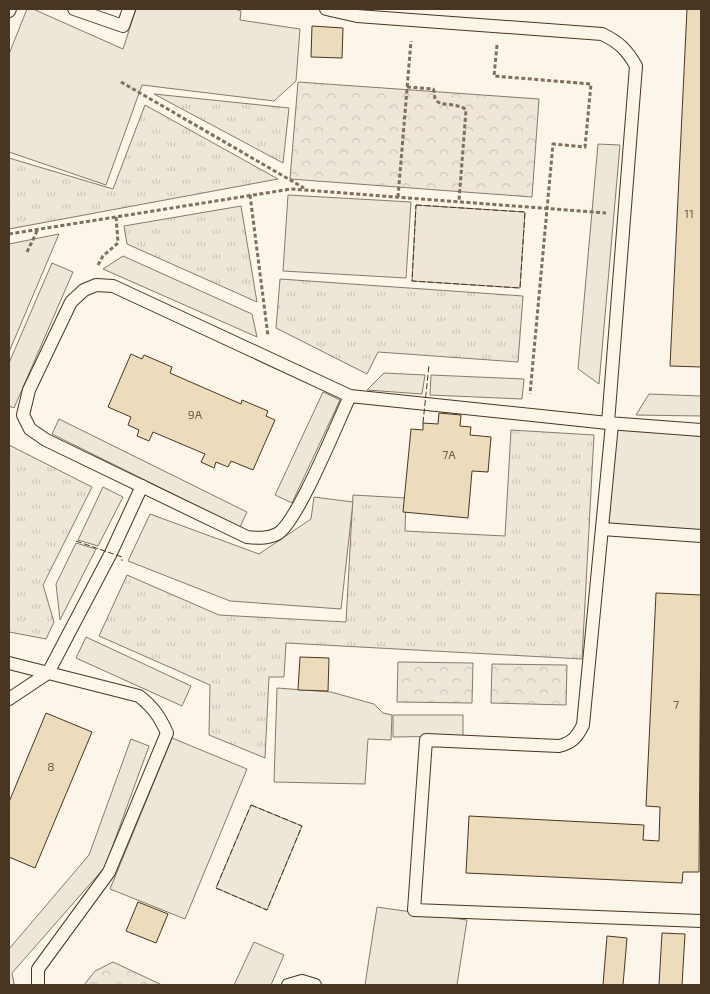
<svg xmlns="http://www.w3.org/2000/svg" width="710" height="994" font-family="'Exo 2',sans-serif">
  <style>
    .grass { fill: url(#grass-tufts); stroke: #887966 }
    .park { fill: url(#park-crowns); stroke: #887966 }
    .pitch { fill: #ede6d9; stroke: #887966 }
    .parking { fill: #ede7d9; stroke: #887966 }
    .building { fill: #ecdcbc; stroke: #4a3520 }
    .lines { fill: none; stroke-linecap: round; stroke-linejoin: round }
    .service-casing { stroke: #4a3520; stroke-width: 14 }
    .path { stroke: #7f6f5c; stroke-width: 3; stroke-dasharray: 4 2.5; stroke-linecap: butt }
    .service { stroke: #fbf6e9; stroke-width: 12 }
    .fence { stroke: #4a3520; stroke-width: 1; stroke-dasharray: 6 2.5; stroke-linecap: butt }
    .labels { text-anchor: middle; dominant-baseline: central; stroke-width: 4; stroke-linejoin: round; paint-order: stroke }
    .number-label { font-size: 12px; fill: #725f47 }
  </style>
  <defs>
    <pattern id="grass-tufts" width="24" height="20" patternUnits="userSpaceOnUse" patternTransform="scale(1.25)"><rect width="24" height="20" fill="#ede6d9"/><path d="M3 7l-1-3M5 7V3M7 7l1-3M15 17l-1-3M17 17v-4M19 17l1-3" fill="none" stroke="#cdc6ba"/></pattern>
    <pattern id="park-crowns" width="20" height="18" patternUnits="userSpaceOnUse" patternTransform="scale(1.25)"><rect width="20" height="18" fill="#ede6d9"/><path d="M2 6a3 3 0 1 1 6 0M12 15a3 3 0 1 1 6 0" fill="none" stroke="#cdc6ba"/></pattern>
  </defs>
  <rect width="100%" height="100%" fill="#fbf6e9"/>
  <g class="grass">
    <path d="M154 94 289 108 283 163Z"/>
    <path d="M145 105 278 179 9 229V158L113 189Z"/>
    <path d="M241 206 257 302 127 244 124 226Z"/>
    <path d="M280 279 523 296 518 362 378 352 367 374 276 328Z"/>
    <path d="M511 430 594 435 582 659 286 643 284 677H269L265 758 209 735 210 685 99 636 127 575 219 615 346 622 353 495 406 498 405 531 505 536Z"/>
    <path d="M9 445 92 487 43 585 54 622 46 639 9 632Z"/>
  </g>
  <g class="park">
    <path d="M298 82 539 99 532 197 290 179Z"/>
    <path d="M398 662 473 663 472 703 397 702Z"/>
    <path d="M492 664 567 665 566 705 491 703Z"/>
    <path d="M113 962 162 985H84L95 971Z"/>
  </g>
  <g class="pitch">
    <path d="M288 195 411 202 406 278 283 271Z"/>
    <path d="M416 205 525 212 520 288 412 281Z"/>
    <path d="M251 805 302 826 267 910 216 888Z"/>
  </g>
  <g class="parking">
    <path d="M27 9H33L123 49 136 9H235L241 11 240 20 300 29 296 81 274 101 142 85 106 185 9 152V54Z"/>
    <path d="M598 144 620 145 599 384 578 369Z"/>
    <path d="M59 234 9 352V244Z"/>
    <path d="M123 256 252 314 257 337 103 269Z"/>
    <path d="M52 263 73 272 14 408 9 406V363Z"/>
    <path d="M384 373 425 375 422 394 367 390Z"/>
    <path d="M431 375 524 379 522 399 430 395Z"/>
    <path d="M323 392 340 400 292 503 275 495Z"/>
    <path d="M649 394 701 396V416L636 415Z"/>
    <path d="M59 419 247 512 240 527 52 434Z"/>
    <path d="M616 427 701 434V531L609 524Z"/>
    <path d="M103 487 123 497 98 546 78 540Z"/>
    <path d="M314 497 353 502 341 609 230 601 128 561 150 514 259 554 311 519Z"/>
    <path d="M76 543 96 549 60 620 56 584Z"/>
    <path d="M86 637 191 686 182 706 76 658Z"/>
    <path d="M277 688 331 692 374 704 383 713 392 715 391 740 368 739 365 784 274 782Z"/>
    <path d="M393 715H463V736L393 737Z"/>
    <path d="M172 738 247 769 185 919 110 889Z"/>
    <path d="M131 739 149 746 105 867 12 973 14 984 17 985H9V949L89 855Z"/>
    <path d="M377 907 467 920 457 985H365Z"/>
    <path d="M254 942 284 955 271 985H234Z"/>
  </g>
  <g class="building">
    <path d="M687 9H701V367L670 366Z"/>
    <path d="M312 26 343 28 342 58 311 57Z"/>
    <path d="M131 354 142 359 144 355 172 367 170 373 241 404 242 400 268 411 266 416 275 420 253 470 231 461 228 467 216 462 214 468 201 462 205 454 153 432 149 441 137 436 139 430 128 425 131 417 108 407Z"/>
    <path d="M439 413 461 415 460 426 471 427 470 435 491 437 488 472 472 471 468 518 403 512 411 429 423 430V423L438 424Z"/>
    <path d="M656 593 701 595 699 872H683L682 883 466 873 469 816 644 825 643 840 659 841 660 807 646 806Z"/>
    <path d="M300 657 329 658 328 691 298 690Z"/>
    <path d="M46 713 92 732 35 868 9 857V802Z"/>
    <path d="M138 902 168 914 156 943 126 931Z"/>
    <path d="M662 933 685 934 682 985H659Z"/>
    <path d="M607 936 627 938 623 985H603Z"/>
  </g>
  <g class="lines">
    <g class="service-casing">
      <g id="service">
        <path d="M74 9 123 26 129 9"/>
        <path d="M326 9 357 16 602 34C619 42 627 50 636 66L608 423 701 430"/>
        <path d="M9 11 10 9"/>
        <path d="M350 396C338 421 297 524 277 534 267 539 257 538 247 537L46 440 30 429 23 415 29 390 71 302 84 290 96 285 113 286 350 396 608 423"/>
        <path d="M612 424 583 725C577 737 572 743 559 746L426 740 414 910 701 921"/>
        <path d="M602 529 701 536"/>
        <path d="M9 663 139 696C153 707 160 717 167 733L109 872 38 969V985"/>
        <path d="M9 699 48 673 111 553 142 486"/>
        <path d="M288 985 302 981 315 985"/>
      </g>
    </g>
    <g class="path">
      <path d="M497 45 494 76 591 84 585 147 553 144 530 394"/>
      <path d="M121 82 304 188"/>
      <path d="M407 87 433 89C436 93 433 96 436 100 440 107 458 102 466 110L459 201"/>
      <path d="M250 195 268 336"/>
      <path d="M398 197 411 41"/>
      <path d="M9 234 291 189 606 213"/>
      <path d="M27 252 38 229"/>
      <path d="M98 265 103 256 118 243 116 216"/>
    </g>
    <use href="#service" class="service"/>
    <g class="fence">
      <path d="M416 205 525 212 520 288 412 281Z"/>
      <path d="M423 423 429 365"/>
      <path d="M76 541 122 557V561"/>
      <path d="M251 805 302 826 267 910 216 888Z"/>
    </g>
  </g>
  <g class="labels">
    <g class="number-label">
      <text x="689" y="213">11</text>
      <text x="195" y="414">9А</text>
      <text x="449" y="454">7А</text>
      <text x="676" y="704">7</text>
      <text x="51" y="766">8</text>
    </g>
  </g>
  <rect width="710" height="994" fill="none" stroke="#4a3520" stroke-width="20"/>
</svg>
